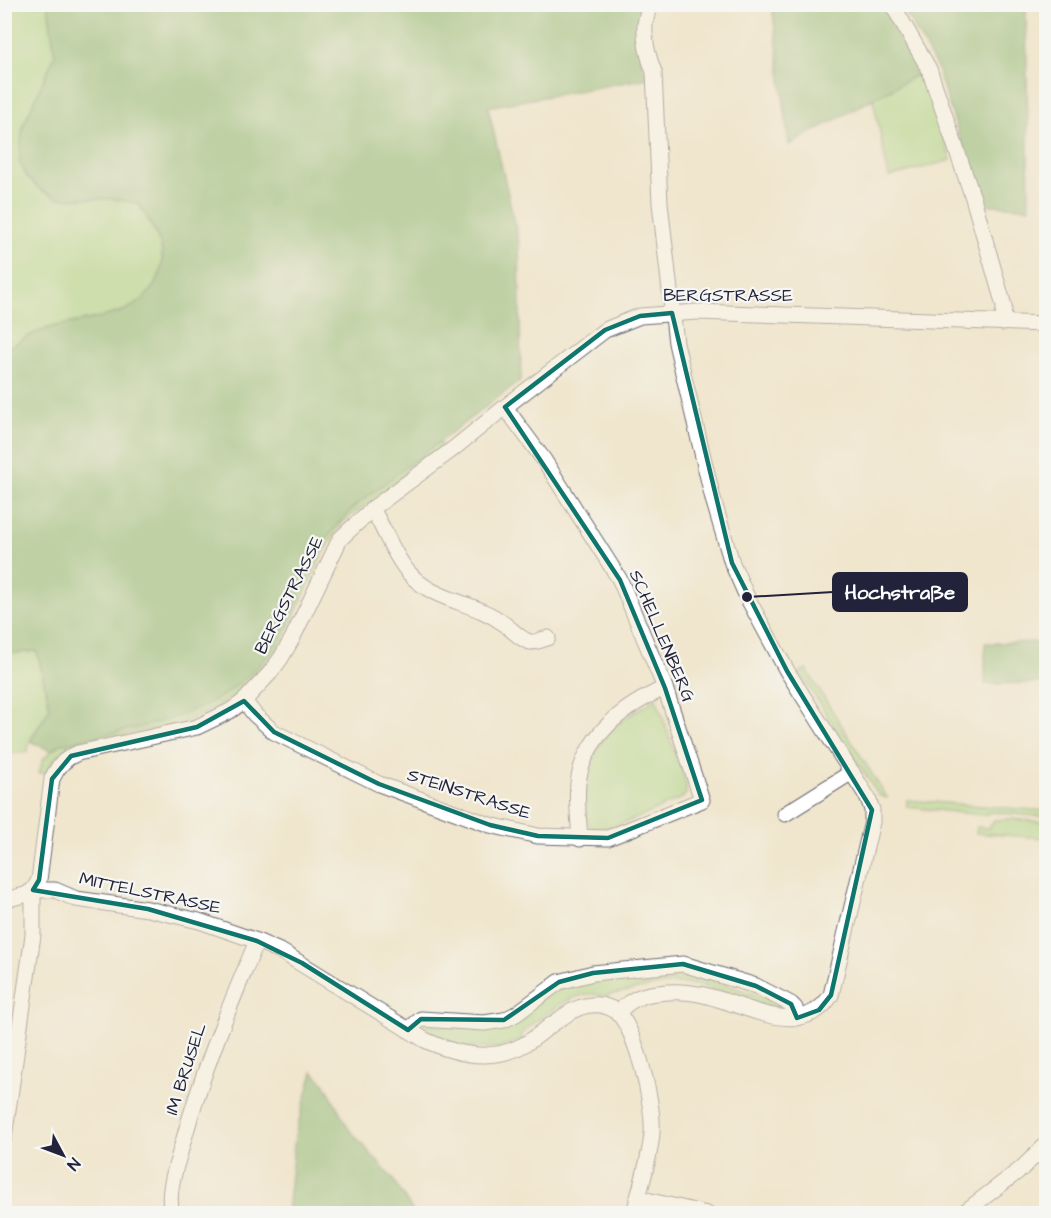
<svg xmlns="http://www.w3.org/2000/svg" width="1051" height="1218" font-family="'Architects Daughter',sans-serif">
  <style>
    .green { fill: #a4d685; stroke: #637c60; stroke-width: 1.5 }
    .forest { fill: #83b772; stroke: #526c56; stroke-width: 1.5 }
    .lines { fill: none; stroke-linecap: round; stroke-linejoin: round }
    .minor-casing { stroke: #6a676e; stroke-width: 17 }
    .minor { stroke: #fff; stroke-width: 15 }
    .marked { fill: none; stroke: #0f766e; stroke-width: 4.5; stroke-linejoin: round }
    .labels { text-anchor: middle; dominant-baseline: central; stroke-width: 4.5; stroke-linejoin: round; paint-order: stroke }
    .street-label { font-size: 18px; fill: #22223b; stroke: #f6f6f2 }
    .leader { fill: none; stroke: #22223b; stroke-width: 2 }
    .callout-dot { fill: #22223b; stroke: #f6f6f2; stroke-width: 2 }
    .callout { fill: #22223b; stroke: #22223b; stroke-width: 2 }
    .callout-label { font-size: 20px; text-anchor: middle; font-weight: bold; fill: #fff }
  </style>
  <rect width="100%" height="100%" fill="#f6f6f2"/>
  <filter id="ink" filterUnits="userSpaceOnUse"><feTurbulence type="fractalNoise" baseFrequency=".0167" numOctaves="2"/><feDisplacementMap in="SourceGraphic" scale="12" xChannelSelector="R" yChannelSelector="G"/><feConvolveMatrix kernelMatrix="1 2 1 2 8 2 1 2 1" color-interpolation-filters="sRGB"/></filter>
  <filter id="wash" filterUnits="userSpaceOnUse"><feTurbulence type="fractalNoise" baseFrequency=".008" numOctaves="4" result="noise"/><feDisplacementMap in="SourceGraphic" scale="24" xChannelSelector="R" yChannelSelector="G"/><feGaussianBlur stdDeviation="1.35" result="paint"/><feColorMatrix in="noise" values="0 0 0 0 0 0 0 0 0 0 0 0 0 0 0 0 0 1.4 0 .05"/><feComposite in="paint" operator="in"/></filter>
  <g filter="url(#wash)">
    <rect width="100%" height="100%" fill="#f0e6cd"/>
    <g class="green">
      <path d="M5 5H48L55 55 23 126 27 177 41 190 58 198 113 199 138 203C146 216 155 229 160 243 169 272 151 299 125 310 103 319 77 321 53 327 35 331 20 340 5 351Z"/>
      <path d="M922 72 951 160 889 177 873 99Z"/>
      <path d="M438 443 441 444V447L343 522 321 557 283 641 259 673 234 695 206 713 182 723 68 747 56 757 45 773H39L43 760 52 750 61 744 105 734 274 646C293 613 303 573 324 542 351 502 399 470 438 443Z"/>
      <path d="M37 651 50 708 30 741 27 752 5 754 4 654Z"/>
      <path d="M806 669 887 798 880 796 876 791 800 673Z"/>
      <path d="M656 698 686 784V794L682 798C663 806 614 832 595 828 592 828 589 825 587 823 583 787 584 760 610 731 620 719 643 708 656 698Z"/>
      <path d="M907 800 1046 811V817L992 812 983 815 907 807Z"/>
      <path d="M1010 819 1046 822V838L976 833 977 827 989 828 994 820Z"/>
      <path d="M684 971 766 998 789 1011C755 1006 723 988 690 984 661 981 630 992 602 996 574 987 543 1017 522 1033V1040L499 1048 460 1047 421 1031 423 1025 489 1028 546 996 577 981Z"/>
    </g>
    <g class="forest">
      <path d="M48 5H643L642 60 643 69 649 78 488 107 519 242 521 380 355 506C338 523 322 542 312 564 303 583 297 604 288 623 240 718 154 723 61 744L51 751 30 741 50 708 37 651 5 654 4 351C20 340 35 331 53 327 77 321 103 319 125 310 151 299 169 272 160 243 155 229 146 216 138 203L113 199 58 198 41 190 27 177 19 162 23 126 55 55Z"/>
      <path d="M772 5H884L922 72 789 145Z"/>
      <path d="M901 5H1026L1029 208 982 204 936 66Z"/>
      <path d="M1046 642V683L985 684V643Z"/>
      <path d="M313 1072 325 1084 349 1129 392 1178 414 1213H287L295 1135Z"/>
    </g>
  </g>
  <g filter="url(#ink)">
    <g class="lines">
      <g class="minor-casing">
        <g id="minor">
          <path d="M892 4 929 69 973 198 1004 306 1003 323"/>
          <path d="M372 509C385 529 393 555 409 573 434 602 474 601 503 623 512 629 519 639 530 642 535 643 543 639 548 638"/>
          <path d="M244 701 255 715 274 732 379 784 490 825 538 836 608 838 702 800 665 688 620 580 544 460 505 407"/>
          <path d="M785 814 852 772"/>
          <path d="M580 839C579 820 576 802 578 783 584 736 624 706 665 688"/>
          <path d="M4 900 25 895 33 890H55L76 899 148 909 199 921 257 941 282 952 425 1040C457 1055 492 1063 525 1044 534 1039 542 1032 551 1025 563 1017 576 1006 591 1005 601 1004 609 1006 617 1012 637 1031 654 1106 652 1133 650 1160 640 1187 634 1214"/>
          <path d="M618 1013C628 1001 641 994 658 993 672 991 685 991 699 994 740 1001 802 1043 831 995L872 822V810L868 798 787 671 747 597 732 563 713 499 676 343 660 203 654 72C648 57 644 40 645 24 646 17 649 12 648 4"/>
          <path d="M408 1030 421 1019 484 1023 504 1020 516 1014 559 982 593 973 683 964 756 986 791 1004 795 1008 797 1018"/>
          <path d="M4 1138 33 935V890L39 880 52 779C57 767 65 758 78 753L197 727 230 711 244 701 270 673 281 658 292 639 340 539 372 509 453 449 505 407 605 330 640 316 697 312 1046 324"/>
          <path d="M638 1198 707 1214"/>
          <path d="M172 1214C166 1190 177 1165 183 1142 202 1073 229 1007 257 941"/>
          <path d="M962 1214 1021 1169 1046 1145"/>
        </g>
      </g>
      <use href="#minor" class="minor"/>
    </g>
  </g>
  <path d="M0 0H1051V1218H0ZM672 313 732 563 787 671 872 810 831 995 819 1010 797 1018 791 1004 756 986 683 964 593 973 559 982 504 1020 421 1019 408 1030 302 963 257 941 148 909 33 890 39 880 52 779 71 756 197 727 244 701 274 732 379 784 490 825 538 836 608 838 702 800 665 688 620 580 505 407 605 330 640 316Z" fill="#f0e6cd" fill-opacity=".55" fill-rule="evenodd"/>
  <path class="marked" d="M672 313 732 563 787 671 872 810 831 995 819 1010 797 1018 791 1004 756 986 683 964 593 973 559 982 504 1020 421 1019 408 1030 302 963 257 941 148 909 33 890 39 880 52 779 71 756 197 727 244 701 274 732 379 784 490 825 538 836 608 838 702 800 665 688 620 580 505 407 605 330 640 316Z"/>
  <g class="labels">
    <g class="street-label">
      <text x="728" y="295">BERGSTRASSE</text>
      <text transform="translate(289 595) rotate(-63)">BERGSTRASSE</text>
      <text transform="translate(662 636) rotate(67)">SCHELLENBERG</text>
      <text transform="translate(469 794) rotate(18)">STEINSTRASSE</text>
      <text transform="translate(150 893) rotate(12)">MITTELSTRASSE</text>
      <text transform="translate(186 1069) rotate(-72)">IM BRUSEL</text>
    </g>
  </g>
  <path class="leader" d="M747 597L833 592"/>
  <circle class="callout-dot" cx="747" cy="597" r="6"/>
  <rect class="callout" x="833" y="573" width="134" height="38" rx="6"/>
  <g class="callout-label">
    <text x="900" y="599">Hochstraße</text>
  </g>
  <rect width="1051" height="1218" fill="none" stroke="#f6f6f2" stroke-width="24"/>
  <g transform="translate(63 1155) rotate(131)" stroke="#f6f6f2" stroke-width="4.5" paint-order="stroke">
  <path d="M0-4.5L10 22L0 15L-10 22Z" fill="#22223b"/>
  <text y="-9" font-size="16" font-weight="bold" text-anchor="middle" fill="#22223b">N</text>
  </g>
</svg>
